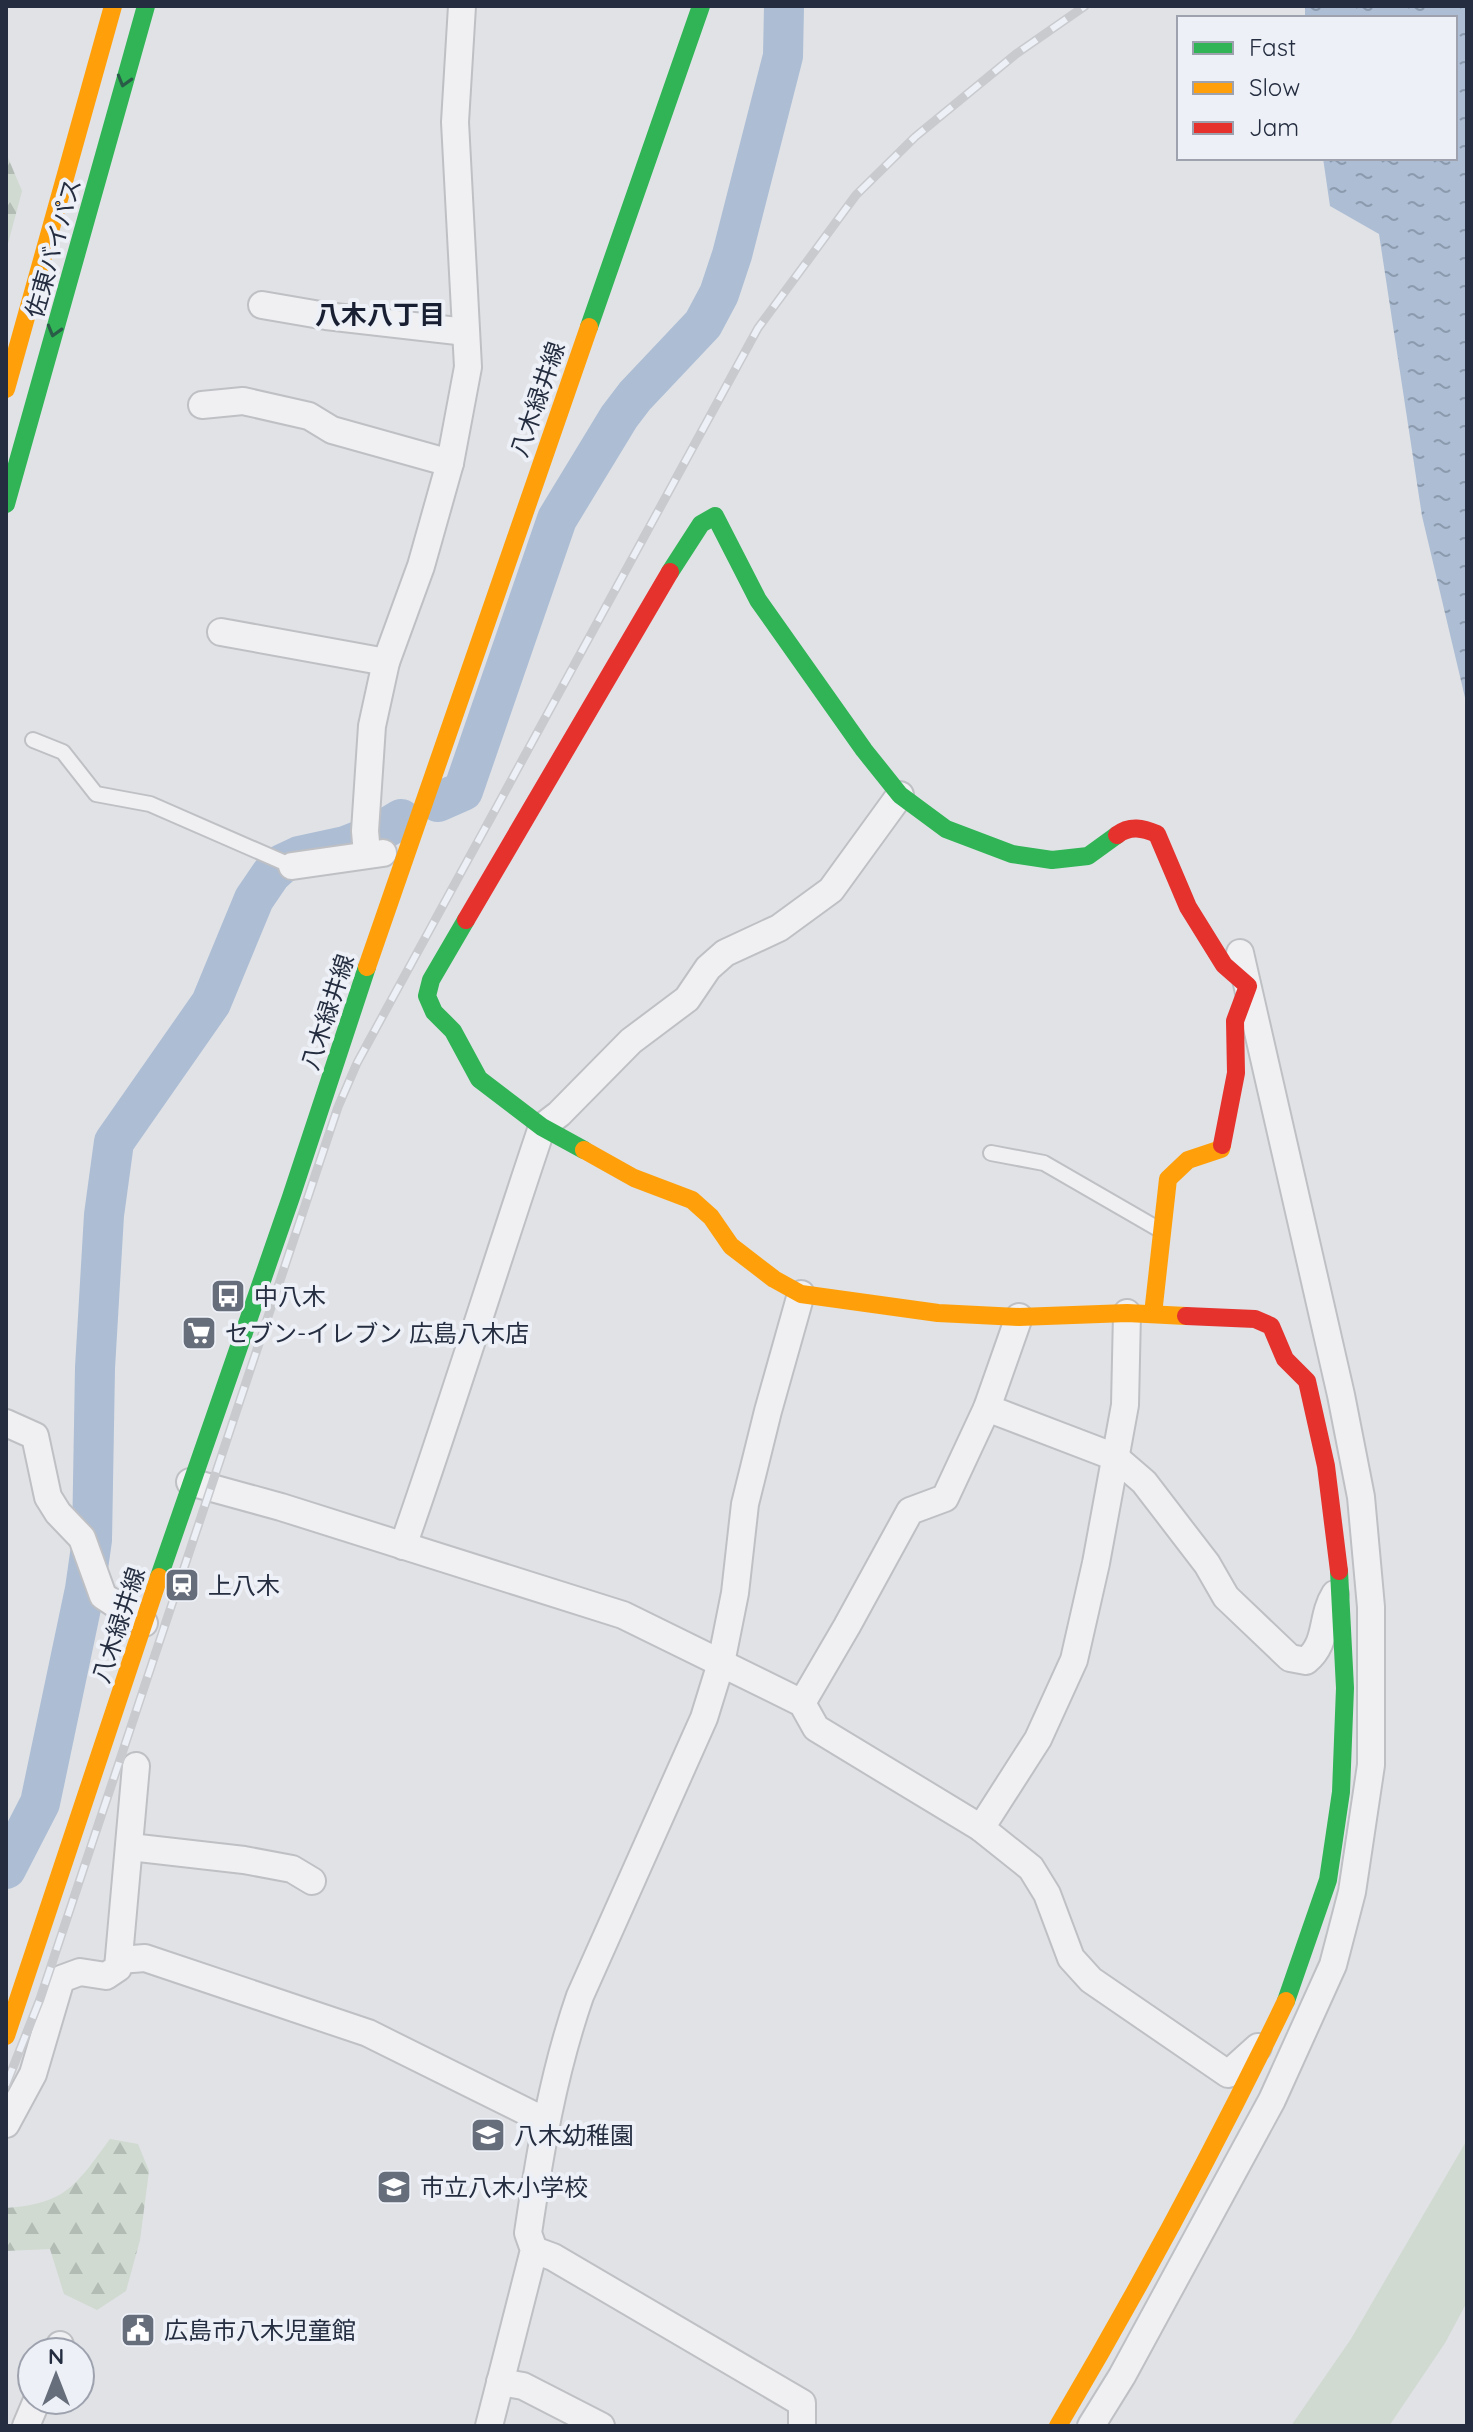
<svg xmlns="http://www.w3.org/2000/svg" width="1473" height="2432" font-family="Quicksand,'Noto Sans JP',sans-serif">
  <style>
    .green { fill: #d0dad0 }
    .forest { fill: url(#forest-firs) }
    .water { fill: url(#water-ripples) }
    .lines { fill: none; stroke-linecap: round; stroke-linejoin: round }
    .river { stroke: #acbdd4; stroke-width: 40 }
    .lane-casing { stroke: #bec0c4; stroke-width: 18 }
    .street-casing { stroke: #bec0c4; stroke-width: 30 }
    .lane { stroke: #f0f0f3; stroke-width: 14 }
    .street { stroke: #f0f0f3; stroke-width: 26 }
    .fast { stroke: #30b455; stroke-width: 18 }
    .slow { stroke: #ff9f0a; stroke-width: 18 }
    .jam { stroke: #e5322d; stroke-width: 18 }
    .rail-casing { stroke: #c8cace; stroke-width: 9 }
    .rail { stroke: #edf0f6; stroke-width: 6; stroke-dasharray: 18; stroke-linecap: butt }
    .oneway { stroke: #295d48 }
    .labels { text-anchor: middle; dominant-baseline: central; stroke-width: 8; stroke-linejoin: round; paint-order: stroke }
    .street-label { font-size: 24px; fill: #252e41; stroke: #edf0f6 }
    .poi-label { font-size: 24px; fill: #252e41; stroke: #edf0f6; text-anchor: start }
    .neighbourhood-label { font-size: 26px; font-weight: bold; fill: #181f32; stroke: #edf0f6 }
  </style>
  <defs>
    <pattern id="forest-firs" width="22" height="20" patternUnits="userSpaceOnUse" patternTransform="scale(2)"><rect width="22" height="20" fill="#d0dad0"/><path d="M5 1l3.5 6h-7zM16 11l3.5 6h-7z" fill="#b2bbb4"/></pattern>
    <pattern id="water-ripples" width="26" height="14" patternUnits="userSpaceOnUse" patternTransform="scale(2)"><rect width="26" height="14" fill="#acbdd4"/><path d="M2 4q2-2 4 0t4 0M15 11q2-2 4 0t4 0" fill="none" stroke="#8c9aae"/></pattern>
  </defs>
  <rect width="100%" height="100%" fill="#e0e2e6"/>
  <path class="green" d="M1467 2140V2302L1445 2343 1389 2426H1291L1351 2339Z"/>
  <g class="forest">
    <path d="M6 153 22 191 6 251Z"/>
    <path d="M110 2139 138 2144 149 2171 140 2240 126 2291 97 2310 64 2294 50 2249 6 2251V2208C66 2204 76 2185 110 2139Z"/>
  </g>
  <path class="water" d="M1305 6H1467V706L1422 516 1379 234 1330 206 1323 158H1455V18H1305Z"/>
  <g class="lines">
    <g class="river">
      <path d="M438 802 463 791 557 519 619 417 635 396 703 324 719 294 732 255 783 56 784 6"/>
      <path d="M6 1869 40 1803 85 1589 92 1540 95 1368 104 1215 114 1142 211 1003 254 899 271 874 282 864 299 856 345 846 378 833 401 819"/>
    </g>
    <g class="lane-casing">
      <g id="lane">
        <path d="M33 740 63 752 96 794 150 804 292 866"/>
        <path d="M991 1153 1044 1163 1160 1230"/>
      </g>
    </g>
    <g class="street-casing">
      <g id="street">
        <path d="M262 305 326 316 466 332"/>
        <path d="M202 405 243 401 309 416 332 430 450 463"/>
        <path d="M221 632 386 662"/>
        <path d="M367 854 365 831 372 726 386 662 421 566 450 463 468 367 455 122 462 6"/>
        <path d="M292 866 383 853"/>
        <path d="M987 1408 1115 1457 1144 1482 1207 1564 1226 1597 1290 1658 1306 1661C1329 1642 1320 1618 1335 1594"/>
        <path d="M6 1423 35 1436 48 1497 58 1513 82 1538 103 1596 144 1623"/>
        <path d="M190 1482 281 1507 623 1615 802 1703 816 1728 981 1828 1031 1868 1047 1894 1071 1958 1091 1980 1228 2074 1258 2047"/>
        <path d="M403 1546C452 1407 495 1266 542 1127L559 1114 631 1041 687 999 708 968 725 953 779 928 831 890 900 795"/>
        <path d="M802 1703 847 1626 910 1511 945 1498 987 1408 1019 1317"/>
        <path d="M981 1828 1038 1739 1074 1660 1096 1563 1125 1405 1127 1313"/>
        <path d="M130 1847 244 1860 292 1869 312 1881"/>
        <path d="M119 1960 145 1958 368 2033 545 2121"/>
        <path d="M6 2124 33 2074 61 1979 80 1972 106 1976 118 1968 136 1766"/>
        <path d="M534 2250 553 2257 802 2403V2426"/>
        <path d="M57 2352 60 2345"/>
        <path d="M500 2382 523 2386 601 2426"/>
        <path d="M26 2426 37 2400"/>
        <path d="M489 2426 534 2250 528 2233C540 2152 553 2074 580 1996L704 1718 721 1663 735 1593 745 1504 768 1411 801 1294"/>
        <path d="M1091 2426 1122 2376 1272 2100 1333 1965 1352 1892 1371 1765V1607L1361 1497 1341 1395 1240 953"/>
      </g>
    </g>
    <use href="#lane" class="lane"/>
    <use href="#street" class="street"/>
    <g class="fast">
      <path d="M589 327 701 6"/>
      <path d="M6 504 146 6"/>
      <path d="M670 572 701 524 715 516 758 600 864 750 900 795 946 829 1012 854 1052 860 1088 856 1117 835"/>
      <path d="M466 920 431 980 427 996 434 1012 453 1031 479 1079 542 1127 584 1150"/>
      <path d="M159 1577 291 1197 367 967"/>
      <path d="M1286 2001 1328 1880 1341 1792 1345 1688 1339 1571"/>
    </g>
    <g class="slow">
      <path d="M6 389 113 6"/>
      <path d="M367 967 589 327"/>
      <path d="M584 1150 634 1178 692 1200 711 1217 731 1246 774 1279 801 1294 938 1313 1019 1317 1127 1313 1186 1316"/>
      <path d="M1153 1314 1168 1179 1188 1160 1221 1149 1222 1145"/>
      <path d="M6 2036 159 1577"/>
      <path d="M1058 2426C1140 2287 1216 2146 1286 2001"/>
    </g>
    <g class="jam">
      <path d="M1117 835C1130 825 1143 828 1157 834L1188 907 1224 965 1248 986 1235 1021 1236 1073 1222 1145"/>
      <path d="M466 920 670 572"/>
      <path d="M1186 1316 1255 1319 1271 1326 1285 1359 1307 1381 1326 1466 1339 1571"/>
    </g>
    <g class="rail-casing">
      <path id="rail" d="M6 2085 40 1999 338 1107 357 1063 758 328 856 195 915 137 1016 54 1085 6"/>
    </g>
    <use href="#rail" class="rail"/>
  </g>
  <defs><path id="oneway-chevron" d="M-2-3.5L2.5 0L-2 3.5" fill="none" stroke-width="1.6" stroke-linecap="round" stroke-linejoin="round" transform="scale(2)"/></defs>
  <g class="oneway">
    <use href="#oneway-chevron" transform="translate(124 81) rotate(106)"/>
    <use href="#oneway-chevron" transform="translate(54 331) rotate(106)"/>
  </g>
  <defs>
    <g id="bus-square" transform="scale(1.8)"><rect x="-9" y="-9" width="18" height="18" rx="4" fill="#666d7b" stroke="#edf0f6"/><path d="M-5-6H5V4H4V6H2V4H-2V6H-4V4H-5ZM-3.5-4V0h7V-4ZM-3.5 1.2v1.5H-2V1.2ZM2 1.2v1.5H3.5V1.2Z" fill="#fff"/></g>
    <g id="supermarket-square" transform="scale(1.8)"><rect x="-9" y="-9" width="18" height="18" rx="4" fill="#666d7b" stroke="#edf0f6"/><path d="M-6-5.5h2.5l.6 2H6L4.5 2H-2.5L-4.4-4H-6ZM-1.5 3.2a1.3 1.3 0 1 0 .1 0ZM3 3.2a1.3 1.3 0 1 0 .1 0Z" fill="#fff"/></g>
    <g id="station-square" transform="scale(1.8)"><rect x="-9" y="-9" width="18" height="18" rx="4" fill="#666d7b" stroke="#edf0f6"/><path d="M-3-6H3Q5-6 5-4V2Q5 4 3 4L4.5 6H3L1.5 4h-3L-3 6H-4.5L-3 4Q-5 4-5 2V-4Q-5-6-3-6ZM-3.5-4v3h7v-3ZM-3.5 1v1.5H-2V1ZM2 1v1.5H3.5V1Z" fill="#fff"/></g>
    <g id="school-square" transform="scale(1.8)"><rect x="-9" y="-9" width="18" height="18" rx="4" fill="#666d7b" stroke="#edf0f6"/><path d="M0-5L7-2L0 1L-7-2ZM-4 1L0 2.5L4 1V4Q0 6-4 4Z" fill="#fff"/></g>
    <g id="civic-square" transform="scale(1.8)"><rect x="-9" y="-9" width="18" height="18" rx="4" fill="#666d7b" stroke="#edf0f6"/><path d="M-.6-6.5H3V-4.5H.6V-3L4-1V1h2V6H-6V1h2V-1L-.6-3ZM-1.2 2.5V6h2.4V2.5Z" fill="#fff"/></g>
  </defs>
  <g fill-rule="evenodd">
    <use href="#bus-square" x="228" y="1296"/>
    <use href="#supermarket-square" x="199" y="1333"/>
    <use href="#station-square" x="182" y="1585"/>
    <use href="#school-square" x="488" y="2135"/>
    <use href="#school-square" x="394" y="2187"/>
    <use href="#civic-square" x="138" y="2330"/>
  </g>
  <g class="labels">
    <g class="street-label">
      <text transform="translate(53 248) rotate(-74)">佐東バイパス</text>
      <text transform="translate(537 399) rotate(-71)">八木緑井線</text>
      <text transform="translate(327 1012) rotate(-72)">八木緑井線</text>
      <text transform="translate(118 1625) rotate(-72)">八木緑井線</text>
    </g>
    <g class="poi-label">
      <text x="254" y="1296">中八木</text>
      <text x="225" y="1333">セブン-イレブン 広島八木店</text>
      <text x="208" y="1585">上八木</text>
      <text x="514" y="2135">八木幼稚園</text>
      <text x="420" y="2187">市立八木小学校</text>
      <text x="164" y="2330">広島市八木児童館</text>
    </g>
    <g class="neighbourhood-label">
      <text x="380" y="314">八木八丁目</text>
    </g>
  </g>
  <rect width="1473" height="2432" fill="none" stroke="#252e41" stroke-width="16"/>
  <rect x="1177" y="16" width="280" height="144" fill="#edf0f6" stroke="#9da2ae" stroke-width="2"/>
  <rect x="1193" y="42" width="40" height="12" fill="#30b455" stroke="#9da2ae" stroke-width="2"/>
  <text x="1249" y="56" font-size="24" fill="#252e41">Fast</text>
  <rect x="1193" y="82" width="40" height="12" fill="#ff9f0a" stroke="#9da2ae" stroke-width="2"/>
  <text x="1249" y="96" font-size="24" fill="#252e41">Slow</text>
  <rect x="1193" y="122" width="40" height="12" fill="#e5322d" stroke="#9da2ae" stroke-width="2"/>
  <text x="1249" y="136" font-size="24" fill="#252e41">Jam</text>
  <g transform="translate(56 2376)"><circle r="38" fill="#edf0f6" stroke="#9da2ae" stroke-width="2"/>
  <path d="M0-6L14 30L0 20L-14 30Z" fill="#666d7b"/>
  <text y="-12" font-size="22" font-weight="bold" text-anchor="middle" fill="#252e41">N</text>
  </g>
</svg>
